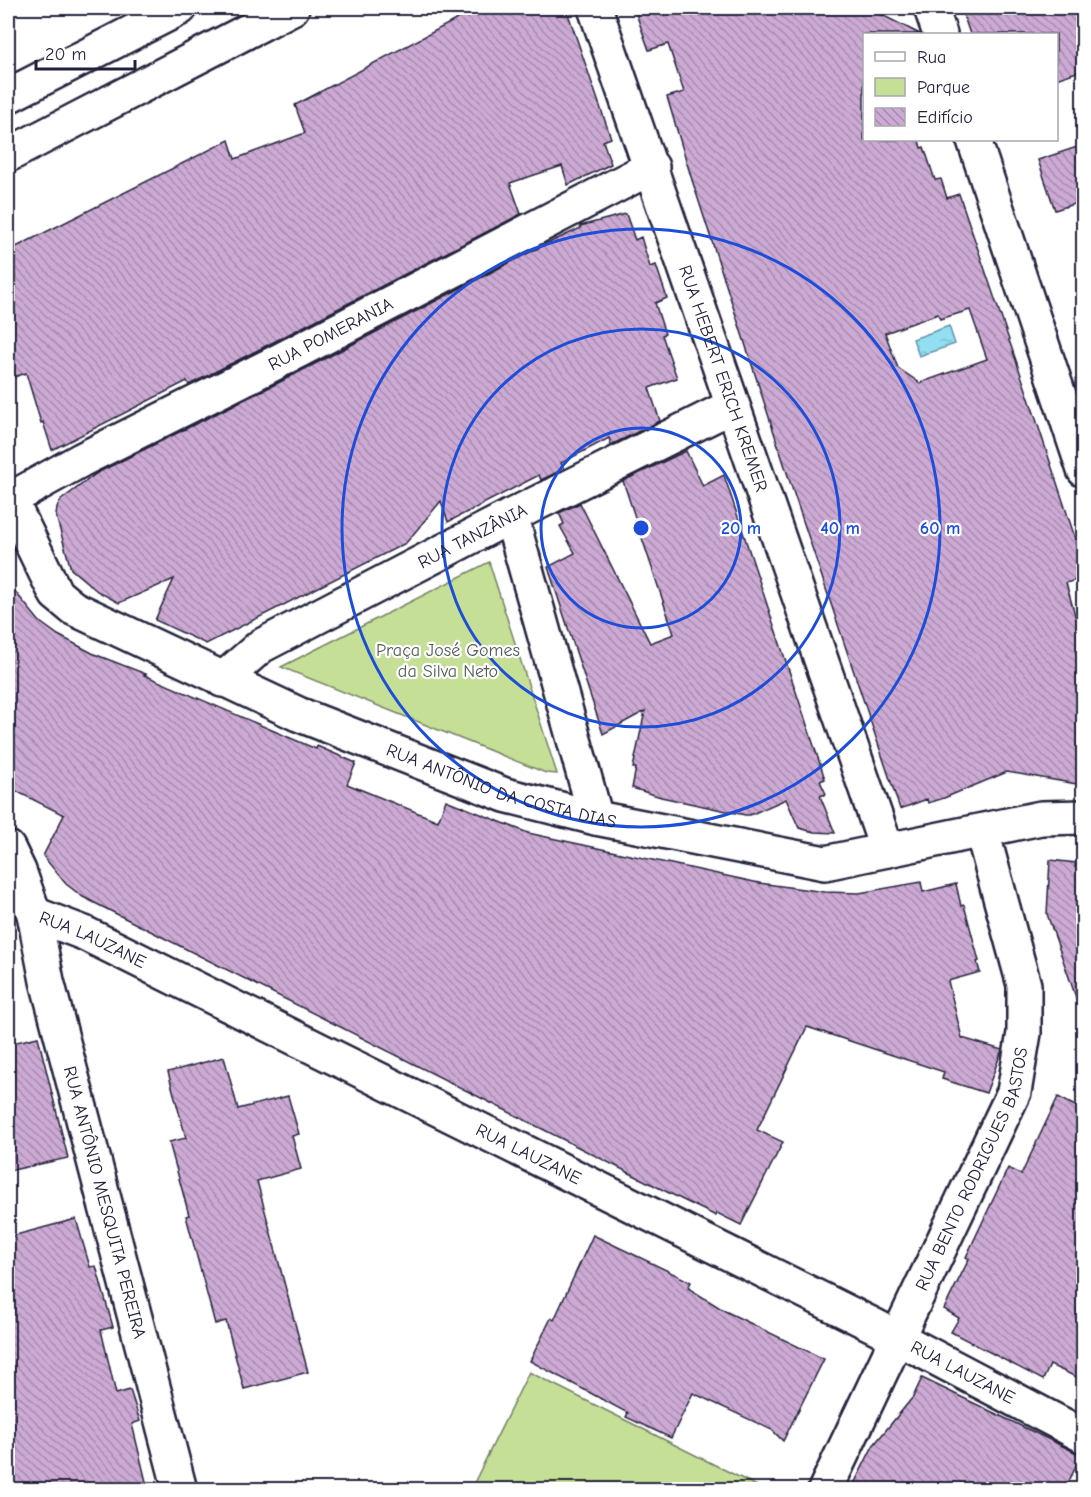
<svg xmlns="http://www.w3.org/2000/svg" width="1091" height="1497" font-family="'Comic Neue',sans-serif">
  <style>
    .green { fill: #c6df96; stroke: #748068; stroke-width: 1.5 }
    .water { fill: url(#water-ripples); stroke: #6593a8; stroke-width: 1.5 }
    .building { fill: url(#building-back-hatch); stroke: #22223b; stroke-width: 1.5; fill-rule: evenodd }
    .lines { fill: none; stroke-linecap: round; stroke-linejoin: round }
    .street-casing { stroke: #22223b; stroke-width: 38 }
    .secondary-casing { stroke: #22223b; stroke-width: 38 }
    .street { stroke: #fff; stroke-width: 33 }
    .secondary { stroke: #fff; stroke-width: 33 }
    .ring { fill: none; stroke: #1d4ed8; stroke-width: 3 }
    .labels { text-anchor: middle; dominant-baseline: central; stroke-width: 4.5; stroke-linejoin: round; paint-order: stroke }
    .street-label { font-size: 18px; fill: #22223b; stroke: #fff }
    .park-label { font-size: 18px; fill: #535b56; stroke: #fff }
    .centre { fill: #1d4ed8; stroke: #fff; stroke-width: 3 }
    .ring-label { font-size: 18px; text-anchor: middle; font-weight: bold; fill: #1d4ed8; stroke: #fff; stroke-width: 4.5; stroke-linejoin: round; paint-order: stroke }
  </style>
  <defs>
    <pattern id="water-ripples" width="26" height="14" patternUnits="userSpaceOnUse" patternTransform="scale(1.5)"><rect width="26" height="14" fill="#91dff0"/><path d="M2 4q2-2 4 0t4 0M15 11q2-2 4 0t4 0" fill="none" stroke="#7dbfcf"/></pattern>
    <pattern id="building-back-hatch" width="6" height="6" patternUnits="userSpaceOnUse" patternTransform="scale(1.5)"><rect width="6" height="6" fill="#cdaad4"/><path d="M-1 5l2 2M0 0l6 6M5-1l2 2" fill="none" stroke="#a68aad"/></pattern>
  </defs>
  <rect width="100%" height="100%" fill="#fff"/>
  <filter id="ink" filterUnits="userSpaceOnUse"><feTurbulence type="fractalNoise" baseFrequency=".0167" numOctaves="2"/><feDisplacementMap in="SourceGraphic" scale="12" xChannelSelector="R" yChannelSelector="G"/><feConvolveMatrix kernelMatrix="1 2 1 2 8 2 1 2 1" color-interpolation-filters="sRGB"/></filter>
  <g filter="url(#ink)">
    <g class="green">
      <path d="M489 562 557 774 546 773 281 667Z"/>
      <path d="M529 1372 763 1489H471Z"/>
    </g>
    <path class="water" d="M949 326 955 344 919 356 913 339Z"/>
    <g class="building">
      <path d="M478 8H566L611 138 603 141 611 164 568 185 562 166 510 183 521 214 260 349 189 385 187 381 52 450 43 422 41 423 26 373 14 377 8 355V251L229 140 235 159 305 133 295 105Z"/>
      <path d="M634 8H868L920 34H864V140H919L921 148 924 147 935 180 941 179 947 198 959 194 1034 413 1083 562V578L1066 583 1083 643V785L1007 772 944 798 928 803 927 799 900 809 790 482 692 180 667 97 684 92 668 44 649 50ZM970 310 987 359 920 383 898 368 885 333 938 314 940 319Z"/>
      <path d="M961 8H1083V70L1056 79V34H970Z"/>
      <path d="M1083 145V201L1055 210 1038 160Z"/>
      <path d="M626 214 635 240 641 237 650 267 656 265 667 298 655 303 665 334 662 335 677 378 649 388 660 421 611 445 609 438 561 463 564 469 541 480 539 475 448 522 441 501 406 543 206 644 155 620 174 579 119 603 97 591 71 569 56 516 57 507 61 500 97 473 278 383 538 248 581 228 580 226Z"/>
      <path d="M686 451 703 486 724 475 825 779 820 781 826 794 820 796 835 833 814 832 799 828 786 799 750 815H745L661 797 632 788 636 768H633L645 711 603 734 548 567 575 553 560 526 564 524 559 513 580 503 650 643 674 634 623 481Z"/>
      <path d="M8 583 40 622 58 635 94 654 146 674 144 675 316 749 317 746 356 763 347 784 438 821 446 800 528 833 759 883 825 892 859 893 921 882 923 892 956 884 961 906 964 905 979 961 977 962 980 972 948 981 962 1038 1002 1050 986 1093 942 1079 944 1072 807 1027 757 1130 783 1142 741 1225 717 1213 716 1216 687 1202 83 897 66 884 43 856 64 815 8 787Z"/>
      <path d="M1050 860 1076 863 1075 867H1082L1083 1005 1079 1006 1047 914Z"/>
      <path d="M38 1037 68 1158 8 1171V1044Z"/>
      <path d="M224 1057 238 1109 288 1096 299 1134 292 1136 301 1169 257 1181 308 1372 244 1389 226 1321 215 1324 186 1216 189 1215 169 1142 186 1138 168 1072Z"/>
      <path d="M1058 1097 1083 1110V1380L1050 1365 1043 1380 951 1332 959 1318 944 1309 969 1259 966 1257 1008 1168 1021 1175Z"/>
      <path d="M76 1219 90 1267 96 1266 113 1327 101 1330 116 1394 130 1390 140 1421 132 1424 148 1490H8V1237Z"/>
      <path d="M593 1235 691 1282 688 1288 725 1311 824 1359 783 1441 772 1430 693 1393 671 1438 626 1417 628 1413 530 1361 551 1318 554 1320Z"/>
      <path d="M922 1378 1081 1455 1065 1490H851L873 1446 913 1397Z"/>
    </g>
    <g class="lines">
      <g class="street-casing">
        <g id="street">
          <path id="s1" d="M595 8 887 850"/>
          <path d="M931 8 940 34"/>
          <path d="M974 140 1084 470"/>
          <path id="s2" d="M8 495 56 594 73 608 298 714 505 795 596 818 825 863 1041 818 1084 817"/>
          <path id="s3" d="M9 500 81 460 269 366 652 167"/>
          <path d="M511 516 596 818"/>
          <path id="s4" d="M222 680 261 646 511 516 732 406"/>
          <path id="s5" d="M8 848 19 871 34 914 84 933 875 1326 1084 1436"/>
          <path id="s6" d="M34 914 47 981 180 1490"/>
          <path id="s7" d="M825 1490 1014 1092 1024 1033V985L982 831"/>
        </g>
      </g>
      <g class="secondary-casing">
        <g id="secondary">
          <path d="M8 96 180 8"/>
          <path d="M8 155 292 8"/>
        </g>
      </g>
      <use href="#street" class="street"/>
      <use href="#secondary" class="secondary"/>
    </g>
  </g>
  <g class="ring">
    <circle cx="641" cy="528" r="100"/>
    <circle cx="641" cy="528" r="199"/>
    <circle cx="641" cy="528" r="299"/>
  </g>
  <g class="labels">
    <g class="street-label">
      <text stroke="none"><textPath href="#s3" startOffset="362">RUA POMERANIA</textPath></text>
      <text stroke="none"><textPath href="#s1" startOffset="392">RUA HEBERT ERICH KREMER</textPath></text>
      <text stroke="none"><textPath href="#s4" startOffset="290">RUA TANZÂNIA</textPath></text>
      <text stroke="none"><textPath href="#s2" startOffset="597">RUA ANTÔNIO DA COSTA DIAS</textPath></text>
      <text stroke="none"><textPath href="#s5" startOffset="135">RUA LAUZANE</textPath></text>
      <text stroke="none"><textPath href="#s5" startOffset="621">RUA LAUZANE</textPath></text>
      <text stroke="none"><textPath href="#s7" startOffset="354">RUA BENTO RODRIGUES BASTOS</textPath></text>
      <text stroke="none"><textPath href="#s6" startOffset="297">RUA ANTÔNIO MESQUITA PEREIRA</textPath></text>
      <text stroke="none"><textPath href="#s5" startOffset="1107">RUA LAUZANE</textPath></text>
    </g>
    <g class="park-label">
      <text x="448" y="650">Praça José Gomes<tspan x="448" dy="21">da Silva Neto</tspan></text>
    </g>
  </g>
  <circle cx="641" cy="528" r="9" class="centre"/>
  <g class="ring-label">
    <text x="741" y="534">20 m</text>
    <text x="840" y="534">40 m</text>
    <text x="940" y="534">60 m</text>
  </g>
  <rect width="1091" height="1497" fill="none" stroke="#fff" stroke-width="30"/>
  <rect x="15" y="15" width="1061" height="1467" fill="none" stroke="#22223b" stroke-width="2" filter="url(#ink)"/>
  <rect x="863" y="33" width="195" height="108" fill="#ffffff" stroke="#a7a7b1" stroke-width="1.5"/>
  <rect x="875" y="52" width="30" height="9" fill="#ffffff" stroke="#a7a7b1" stroke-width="1.5"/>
  <text x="917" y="63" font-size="18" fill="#22223b">Rua</text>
  <rect x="875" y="78" width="30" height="18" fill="#c6df96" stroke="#a7a7b1" stroke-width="1.5"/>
  <text x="917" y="93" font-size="18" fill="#22223b">Parque</text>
  <rect x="875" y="108" width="30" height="18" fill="url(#building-back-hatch)" stroke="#a7a7b1" stroke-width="1.5"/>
  <text x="917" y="123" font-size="18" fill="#22223b">Edifício</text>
  <path d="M36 60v9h99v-9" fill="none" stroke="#22223b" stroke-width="3"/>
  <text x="45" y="60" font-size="18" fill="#22223b" stroke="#ffffff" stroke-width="4.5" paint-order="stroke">20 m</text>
</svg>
